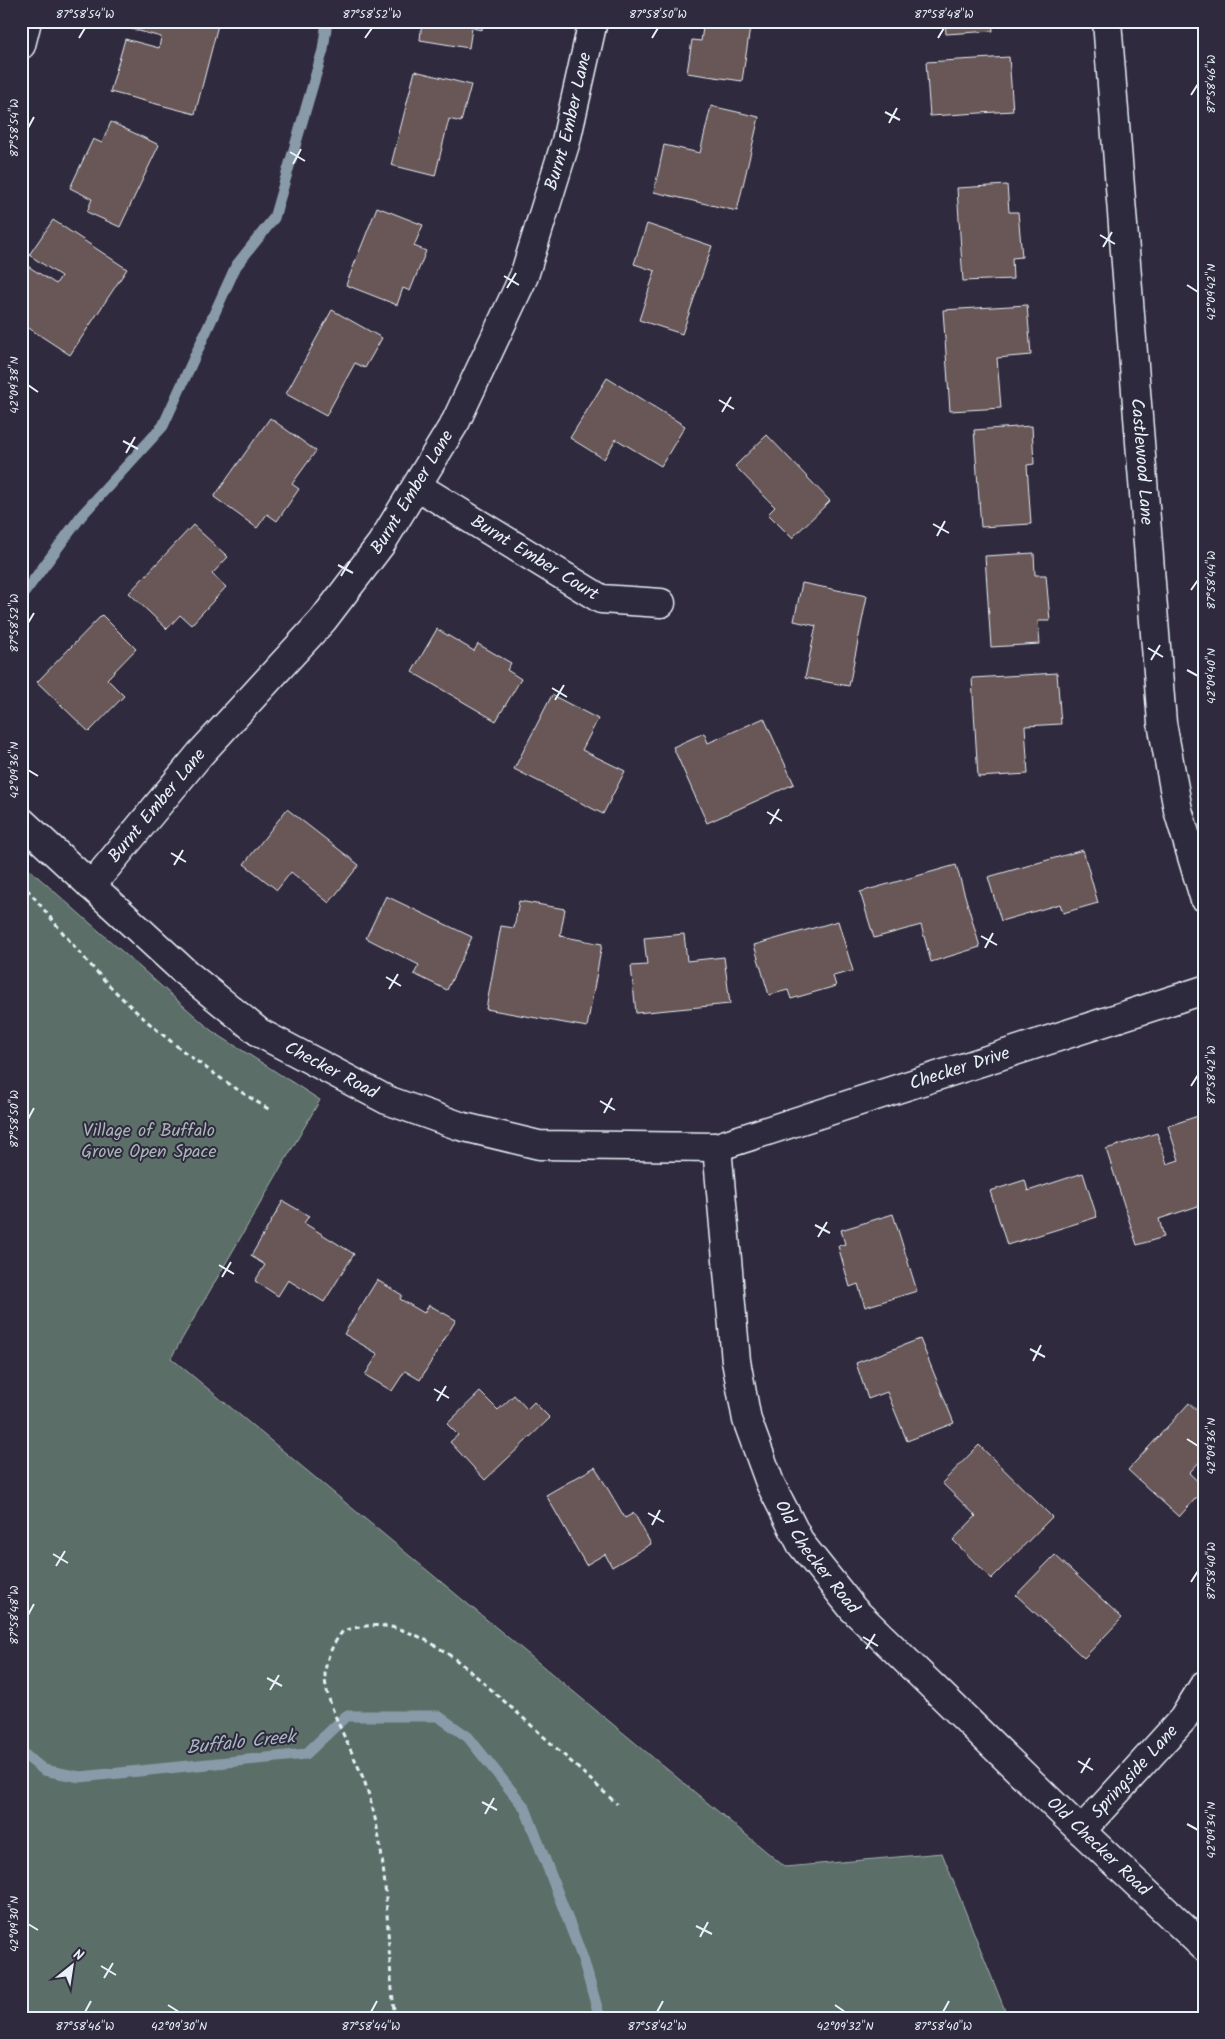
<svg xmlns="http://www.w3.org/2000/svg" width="1225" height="2039" font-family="Kalam,sans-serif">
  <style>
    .green { fill: #5b6e67; stroke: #a2b0b0 }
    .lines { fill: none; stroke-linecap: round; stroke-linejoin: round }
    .stream { stroke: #899ba8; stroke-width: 11 }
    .building { fill: #695657; stroke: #e8f1f8 }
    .street-casing { stroke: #e8f1f8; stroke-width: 31 }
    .secondary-casing { stroke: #e8f1f8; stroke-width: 31 }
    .path { stroke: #e8f1f8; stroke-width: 3; stroke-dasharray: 5 4; stroke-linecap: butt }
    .street { stroke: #2f2a3d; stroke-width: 28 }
    .secondary { stroke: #2f2a3d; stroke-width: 28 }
    .ticks { fill: none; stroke: #e8f1f8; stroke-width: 2 }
    .labels { text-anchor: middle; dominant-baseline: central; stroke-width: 4; stroke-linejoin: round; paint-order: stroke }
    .street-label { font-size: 18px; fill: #e8f1f8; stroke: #2f2a3d }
    .park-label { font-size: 18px; fill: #a9b6b7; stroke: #2f2a3d }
    .water-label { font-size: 19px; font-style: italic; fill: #a8b7c2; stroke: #2f2a3d }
    .neatline { fill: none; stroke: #e8f1f8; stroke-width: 2 }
    .ticks-label { font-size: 12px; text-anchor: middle; fill: #e8f1f8 }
  </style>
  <rect width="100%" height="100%" fill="#2f2a3d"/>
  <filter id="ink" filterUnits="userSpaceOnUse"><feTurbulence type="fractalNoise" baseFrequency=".02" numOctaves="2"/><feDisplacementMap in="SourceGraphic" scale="10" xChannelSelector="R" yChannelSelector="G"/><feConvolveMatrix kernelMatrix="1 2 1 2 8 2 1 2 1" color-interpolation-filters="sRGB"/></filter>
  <g filter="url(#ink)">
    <path class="green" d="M21 862 212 1031 320 1100 171 1358 785 1867 942 1853 1008 2018H21Z"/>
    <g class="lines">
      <g class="stream">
        <path d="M21 597 82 515 163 426 236 266 274 218 323 50 327 21"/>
        <path d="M21 1752 44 1770 80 1777 306 1754 346 1716H438L468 1737 525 1808 583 1959 600 2018"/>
      </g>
    </g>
    <g class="building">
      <path d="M130 21H219L195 114 110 92 125 39 159 48 161 37 128 28Z"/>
      <path d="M422 21H483L482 30 472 28 469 48 420 40Z"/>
      <path d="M704 21H751L742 81 687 73 692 40 701 41Z"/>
      <path d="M945 21H992L993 31 946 34Z"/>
      <path d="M1009 57 1013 111 930 116 926 62Z"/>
      <path d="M415 71 471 85 461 122 449 119 435 176 391 165Z"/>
      <path d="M711 106 759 117 737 211 654 192 664 145 700 153Z"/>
      <path d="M111 122 159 145 120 227 87 212 92 199 70 188 93 139 102 143Z"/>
      <path d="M1007 185 1009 212H1018L1022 257 1012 258 1013 279 963 281 957 188Z"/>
      <path d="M377 207 423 225 414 246 426 251 410 291 403 288 397 305 346 285Z"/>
      <path d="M53 220 127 269 70 355 21 323V272L26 265 56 284 61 276 29 255Z"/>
      <path d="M647 224 712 246 682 334 639 320 655 271 634 264Z"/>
      <path d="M1027 305 1031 355 997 358 1001 408 950 411 943 310Z"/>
      <path d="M332 310 382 338 365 368 355 363 326 416 286 394Z"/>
      <path d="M607 378 685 426 661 466 616 439 604 459 570 438Z"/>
      <path d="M270 418 316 451 292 484 299 489 277 521 267 514 257 528 214 497Z"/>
      <path d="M1032 426 1034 464 1027 465 1031 524 981 527 974 430Z"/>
      <path d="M767 435 830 501 792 538 768 514 775 507 735 466Z"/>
      <path d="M193 525 228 557 212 574 226 587 191 625 180 615 167 629 129 593Z"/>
      <path d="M1034 553 1035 575H1046L1050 621H1038L1040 644 991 647 985 556Z"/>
      <path d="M802 583 867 596 849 686 805 678 816 626 794 621Z"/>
      <path d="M102 615 136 649 107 679 124 696 89 732 37 682Z"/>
      <path d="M437 629 474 651 478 644 511 663 507 670 521 679 496 721 412 672Z"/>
      <path d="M1057 673 1061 724 1025 726 1028 774 978 777 972 678Z"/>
      <path d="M552 695 598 719 582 750 625 771 603 814 514 769Z"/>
      <path d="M764 718 794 784 707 823 673 747 704 733 708 743Z"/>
      <path d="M287 809 359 865 329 903 291 872 277 890 244 864Z"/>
      <path d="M1083 850 1098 903 1063 913 1060 904 1001 921 988 877Z"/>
      <path d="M956 865 980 947 931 962 921 925 874 938 860 892Z"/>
      <path d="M386 896 472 937 447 990 414 974 419 965 366 938Z"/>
      <path d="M519 901 565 909 560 936 602 944 587 1027 486 1009 501 926 514 928Z"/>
      <path d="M838 921 853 971 833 976 836 986 791 999 788 990 769 995 754 945Z"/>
      <path d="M684 934 687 961 724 957 730 1004 636 1013 631 966 647 965 644 938Z"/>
      <path d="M1201 1115 1204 1123V1204L1159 1219 1164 1237 1137 1245 1106 1149 1157 1133 1167 1164 1179 1160 1168 1126Z"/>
      <path d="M1083 1173 1097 1217 1007 1245 990 1191 1025 1180 1028 1191Z"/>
      <path d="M283 1201 309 1216 304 1223 354 1254 324 1302 288 1280 278 1296 255 1281 265 1265 251 1256Z"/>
      <path d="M893 1214 917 1291 865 1307 858 1284 850 1287 838 1246 845 1244 841 1230Z"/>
      <path d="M377 1280 402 1295 400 1299 424 1313 429 1305 456 1320 420 1380 405 1371 392 1391 365 1375 378 1354 344 1334Z"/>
      <path d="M920 1339 954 1423 907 1441 887 1392 868 1399 856 1363Z"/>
      <path d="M480 1392 498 1410 514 1395 527 1409 534 1402 550 1418 485 1480 450 1442 458 1435 447 1424Z"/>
      <path d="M1189 1403 1204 1417V1457L1189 1473 1204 1487V1489L1179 1517 1128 1470Z"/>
      <path d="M979 1445 1052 1517 991 1579 953 1540 976 1516 942 1483Z"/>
      <path d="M595 1467 625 1518 634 1513 651 1544 612 1567 605 1554 586 1565 546 1495Z"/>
      <path d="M1055 1555 1122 1618 1084 1658 1016 1595Z"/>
    </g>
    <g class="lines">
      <g class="street-casing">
        <g id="street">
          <path id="s1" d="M1107 21 1162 723 1178 810 1204 897"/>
          <path d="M21 45 27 21"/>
          <path id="s2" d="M417 486 601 599 661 603"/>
          <path id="s3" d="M91 886 200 754 323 620 381 544 456 421 524 276 566 141 593 21"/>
          <path id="s4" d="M1081 1831 1183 1719 1204 1685"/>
        </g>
      </g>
      <g class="secondary-casing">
        <g id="secondary">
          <path id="s5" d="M21 821 186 973 260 1033 387 1100 460 1126 539 1145 717 1147 1204 990"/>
          <path id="s6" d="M717 1147 736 1361 747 1420 770 1483 801 1544 853 1609 1081 1831 1204 1947"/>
        </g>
      </g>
      <g class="path">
        <path d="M21 882C50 916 77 952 108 984 156 1034 211 1074 270 1110"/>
        <path d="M395 2018C385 1941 391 1863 367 1789 357 1757 325 1707 325 1676 325 1660 333 1643 343 1631 359 1626 375 1624 391 1627 440 1638 477 1678 513 1709 548 1740 582 1772 617 1804"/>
      </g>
      <use href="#street" class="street"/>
      <use href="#secondary" class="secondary"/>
    </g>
  </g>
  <path class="ticks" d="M79 38 85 28M365 38 372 28M652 38 658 28M938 38 944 28M1191 95 1198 84M885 112 900 120M889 123 897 108M28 128 34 117M290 152 305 161M293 164 301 149M1100 235 1115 244M1103 247 1112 232M504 276 519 285M1187 285 1198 292M507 288 516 273M28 385 38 392M719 400 734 409M722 412 731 397M123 441 138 449M126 453 135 437M933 524 949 533M937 536 945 521M338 565 353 573M341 576 350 561M1191 590 1198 580M28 623 34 613M1148 648 1163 657M1151 660 1160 645M1187 670 1198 676M552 688 567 697M555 700 564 685M28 770 38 776M767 812 782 821M770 824 779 809M171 853 186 862M174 865 183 850M981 936 997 945M985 948 993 933M386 977 401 986M389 989 398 974M1191 1086 1198 1075M600 1101 615 1110M604 1113 612 1098M28 1119 34 1108M815 1225 830 1233M818 1237 827 1222M219 1265 234 1274M222 1277 231 1262M1030 1349 1045 1357M1033 1361 1041 1345M434 1389 449 1398M437 1401 446 1386M1187 1439 1198 1446M648 1513 664 1522M652 1525 660 1510M53 1554 68 1563M56 1566 65 1551M1191 1582 1198 1571M28 1615 34 1604M863 1637 878 1646M866 1649 875 1634M267 1678 282 1686M270 1690 279 1675M1078 1761 1093 1770M1081 1773 1090 1758M482 1802 497 1810M485 1814 494 1798M1187 1824 1198 1830M28 1924 38 1930M696 1926 712 1934M700 1937 708 1922M101 1966 116 1975M104 1978 113 1963M168 2005 179 2012M835 2005 845 2012M85 2012 91 2001M371 2012 377 2001M657 2012 663 2001M943 2012 949 2001"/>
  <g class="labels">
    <g class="street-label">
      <text stroke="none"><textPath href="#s3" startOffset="914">Burnt Ember Lane</textPath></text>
      <text stroke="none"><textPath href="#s1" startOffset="442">Castlewood Lane</textPath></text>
      <text stroke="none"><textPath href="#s3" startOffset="509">Burnt Ember Lane</textPath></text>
      <text stroke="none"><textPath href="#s2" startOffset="138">Burnt Ember Court</textPath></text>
      <text stroke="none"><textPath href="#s3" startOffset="104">Burnt Ember Lane</textPath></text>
      <text stroke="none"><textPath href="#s5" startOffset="1055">Checker Drive</textPath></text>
      <text stroke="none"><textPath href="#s5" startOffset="400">Checker Road</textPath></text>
      <text stroke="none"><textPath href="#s6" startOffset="430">Old Checker Road</textPath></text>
      <text stroke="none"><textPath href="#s4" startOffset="80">Springside Lane</textPath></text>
      <text stroke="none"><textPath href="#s6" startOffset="835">Old Checker Road</textPath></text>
    </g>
    <g class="park-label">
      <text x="149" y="1131">Village of Buffalo<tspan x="149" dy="21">Grove Open Space</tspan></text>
    </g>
    <g class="water-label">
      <text transform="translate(241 1743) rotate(-6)">Buffalo Creek</text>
    </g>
  </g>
  <rect width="1225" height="2039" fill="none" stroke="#2f2a3d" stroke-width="55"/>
  <g transform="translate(72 1966) rotate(30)" stroke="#2f2a3d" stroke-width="4" paint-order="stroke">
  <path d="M0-4L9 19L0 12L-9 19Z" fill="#e8f1f8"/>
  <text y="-8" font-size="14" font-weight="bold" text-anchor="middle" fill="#e8f1f8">N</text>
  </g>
  <rect x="28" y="28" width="1170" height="1984" class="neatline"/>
  <g class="ticks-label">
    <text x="85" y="18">87°58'54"W</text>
    <text x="372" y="18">87°58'52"W</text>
    <text x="658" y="18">87°58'50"W</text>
    <text x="944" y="18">87°58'48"W</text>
    <text transform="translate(1211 84) rotate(-90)" y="4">87°58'46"W</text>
    <text transform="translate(14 128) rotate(-90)" y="4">87°58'54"W</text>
    <text transform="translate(1211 292) rotate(-90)" y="4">42°09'42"N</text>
    <text transform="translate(14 385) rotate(-90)" y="4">42°09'38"N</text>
    <text transform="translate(1211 580) rotate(-90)" y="4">87°58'44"W</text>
    <text transform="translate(14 623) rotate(-90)" y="4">87°58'52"W</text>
    <text transform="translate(1211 676) rotate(-90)" y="4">42°09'40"N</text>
    <text transform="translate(14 770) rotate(-90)" y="4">42°09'36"N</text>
    <text transform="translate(1211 1075) rotate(-90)" y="4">87°58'42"W</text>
    <text transform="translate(14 1119) rotate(-90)" y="4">87°58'50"W</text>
    <text transform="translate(1211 1446) rotate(-90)" y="4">42°09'36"N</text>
    <text transform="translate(1211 1571) rotate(-90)" y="4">87°58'40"W</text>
    <text transform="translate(14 1615) rotate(-90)" y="4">87°58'48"W</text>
    <text transform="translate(1211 1830) rotate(-90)" y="4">42°09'34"N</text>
    <text transform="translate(14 1924) rotate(-90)" y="4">42°09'30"N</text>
    <text x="85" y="2030">87°58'46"W</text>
    <text x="179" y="2030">42°09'30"N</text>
    <text x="371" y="2030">87°58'44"W</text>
    <text x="657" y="2030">87°58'42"W</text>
    <text x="845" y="2030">42°09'32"N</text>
    <text x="943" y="2030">87°58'40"W</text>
  </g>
</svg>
